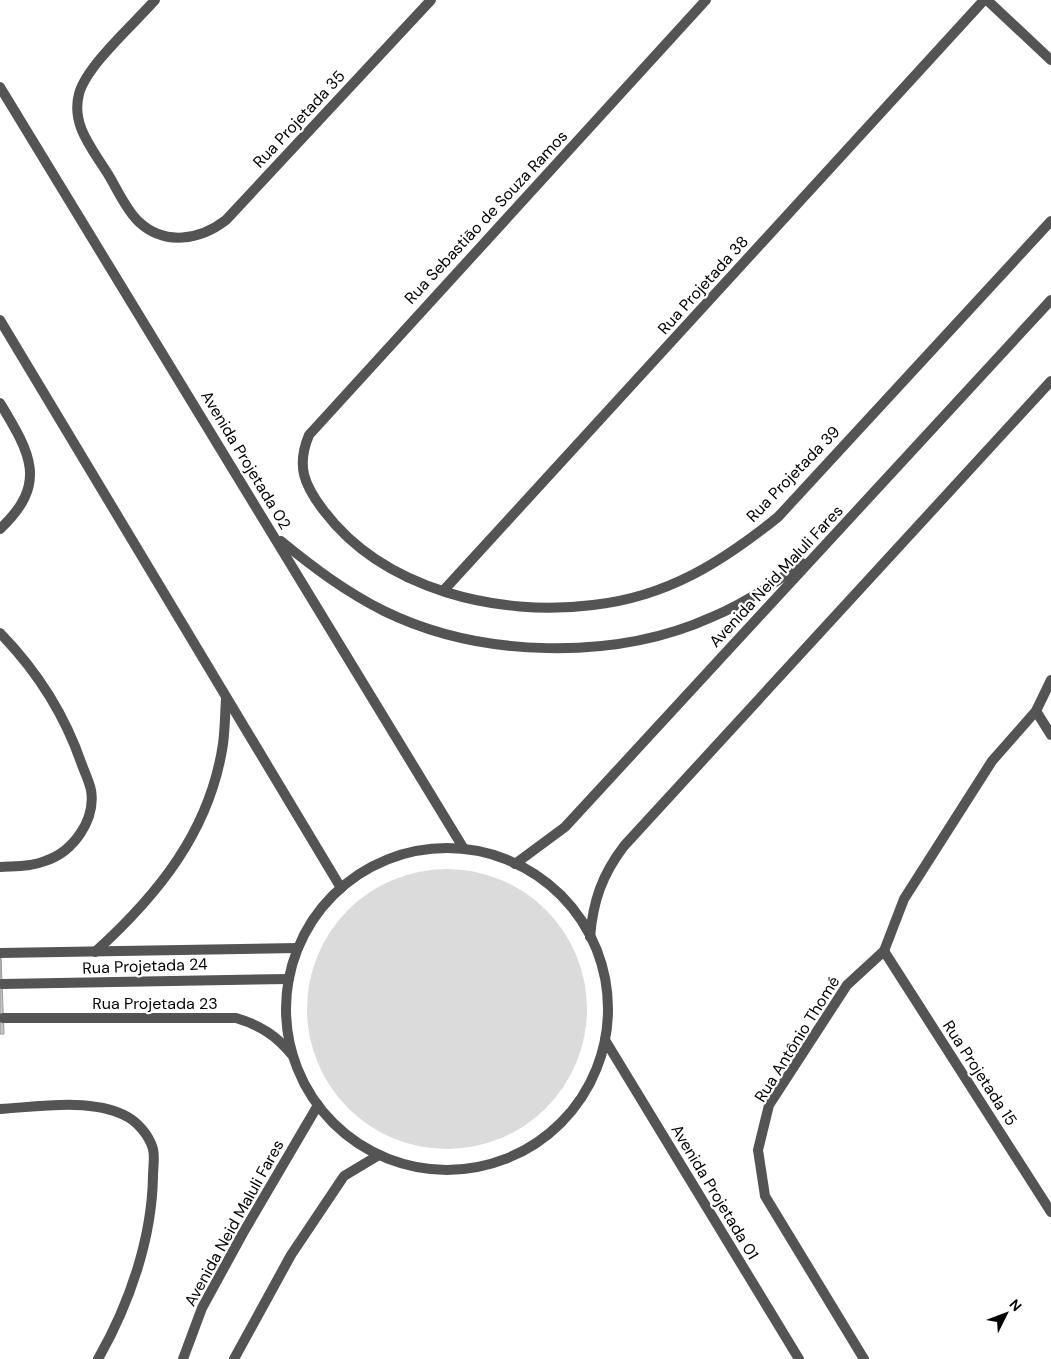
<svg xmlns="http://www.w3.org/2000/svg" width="1051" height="1359" font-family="'DM Sans',sans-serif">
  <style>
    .green { fill: #dbdbdb }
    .building { fill: #c4c4c4; stroke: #989898 }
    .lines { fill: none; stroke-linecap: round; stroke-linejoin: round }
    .street { stroke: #545454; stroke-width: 10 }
    .labels { text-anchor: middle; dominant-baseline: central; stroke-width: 4.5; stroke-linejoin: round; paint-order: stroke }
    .street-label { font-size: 16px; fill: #000; stroke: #fff }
  </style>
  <rect width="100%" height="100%" fill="#fff"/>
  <circle class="green" cx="447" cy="1009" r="140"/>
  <path class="building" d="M0 956H1L4 1034H0Z"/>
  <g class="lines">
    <g class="street">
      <path d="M155 0C135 23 86 66 79 94 71 124 91 147 106 171 116 186 125 209 139 222 165 246 200 240 226 220L431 0"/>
      <path d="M706 0 309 435C296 466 304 485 324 511 384 590 499 617 593 605 667 597 722 562 778 517L1051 221"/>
      <path d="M987 0 1051 60"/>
      <path d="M0 87 464 849"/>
      <path d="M0 320 341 888"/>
      <path d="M0 403C30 453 49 483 0 529"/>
      <path d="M281 541C314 568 346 592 384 611 480 658 615 661 712 617 745 603 774 584 802 563"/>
      <path d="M444 590 984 0"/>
      <path d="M0 633C37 671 65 715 82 765 85 773 89 781 91 790 96 820 73 852 45 861 31 867 15 866 0 867"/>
      <path d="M1036 711 1051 735"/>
      <circle cx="447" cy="1009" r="161"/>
      <path d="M515 864 565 827 1051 300"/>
      <path d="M590 937C593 901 602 875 624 846L1051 381"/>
      <path d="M884 951 1051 1212"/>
      <path d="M95 952C158 895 210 831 223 744 225 729 225 714 226 699"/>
      <path d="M0 953 298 948"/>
      <path d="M2 984 289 979"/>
      <path d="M3 1018H236C260 1025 277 1036 292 1055"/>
      <path d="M605 1040 799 1359"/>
      <path d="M0 1109C36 1107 90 1098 124 1115 137 1121 149 1135 153 1149 155 1157 153 1168 153 1176 152 1239 129 1305 98 1359"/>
      <path d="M183 1359 202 1308 243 1233 318 1105"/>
      <path d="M234 1359 291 1255 344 1176 379 1155"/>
      <path d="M864 1359 765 1196 758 1150 769 1105 847 985 884 951 904 899 992 761 1036 711 1051 680"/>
    </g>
  </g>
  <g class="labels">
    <g class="street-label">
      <text transform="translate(299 119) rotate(-47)">Rua Projetada 35</text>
      <text transform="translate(486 217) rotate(-47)">Rua Sebastião de Souza Ramos</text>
      <text transform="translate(703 285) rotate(-48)">Rua Projetada 38</text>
      <text transform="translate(246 460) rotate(59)">Avenida Projetada 02</text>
      <text transform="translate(793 474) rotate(-46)">Rua Projetada 39</text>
      <text transform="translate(776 576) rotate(-47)">Avenida Neid Maluli Fares</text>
      <text transform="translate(145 966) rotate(-2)">Rua Projetada 24</text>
      <text x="155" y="1003">Rua Projetada 23</text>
      <text transform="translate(797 1039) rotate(-58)">Rua Antônio Thomé</text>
      <text transform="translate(980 1073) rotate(57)">Rua Projetada 15</text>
      <text transform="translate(715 1192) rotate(59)">Avenida Projetada 01</text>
      <text transform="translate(234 1223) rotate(-61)">Avenida Neid Maluli Fares</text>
    </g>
  </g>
  <g transform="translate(1006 1314) rotate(48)" stroke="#ffffff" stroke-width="4" paint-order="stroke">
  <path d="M0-4L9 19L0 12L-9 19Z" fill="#000000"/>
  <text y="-8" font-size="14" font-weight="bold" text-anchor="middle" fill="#000000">N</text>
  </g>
</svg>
